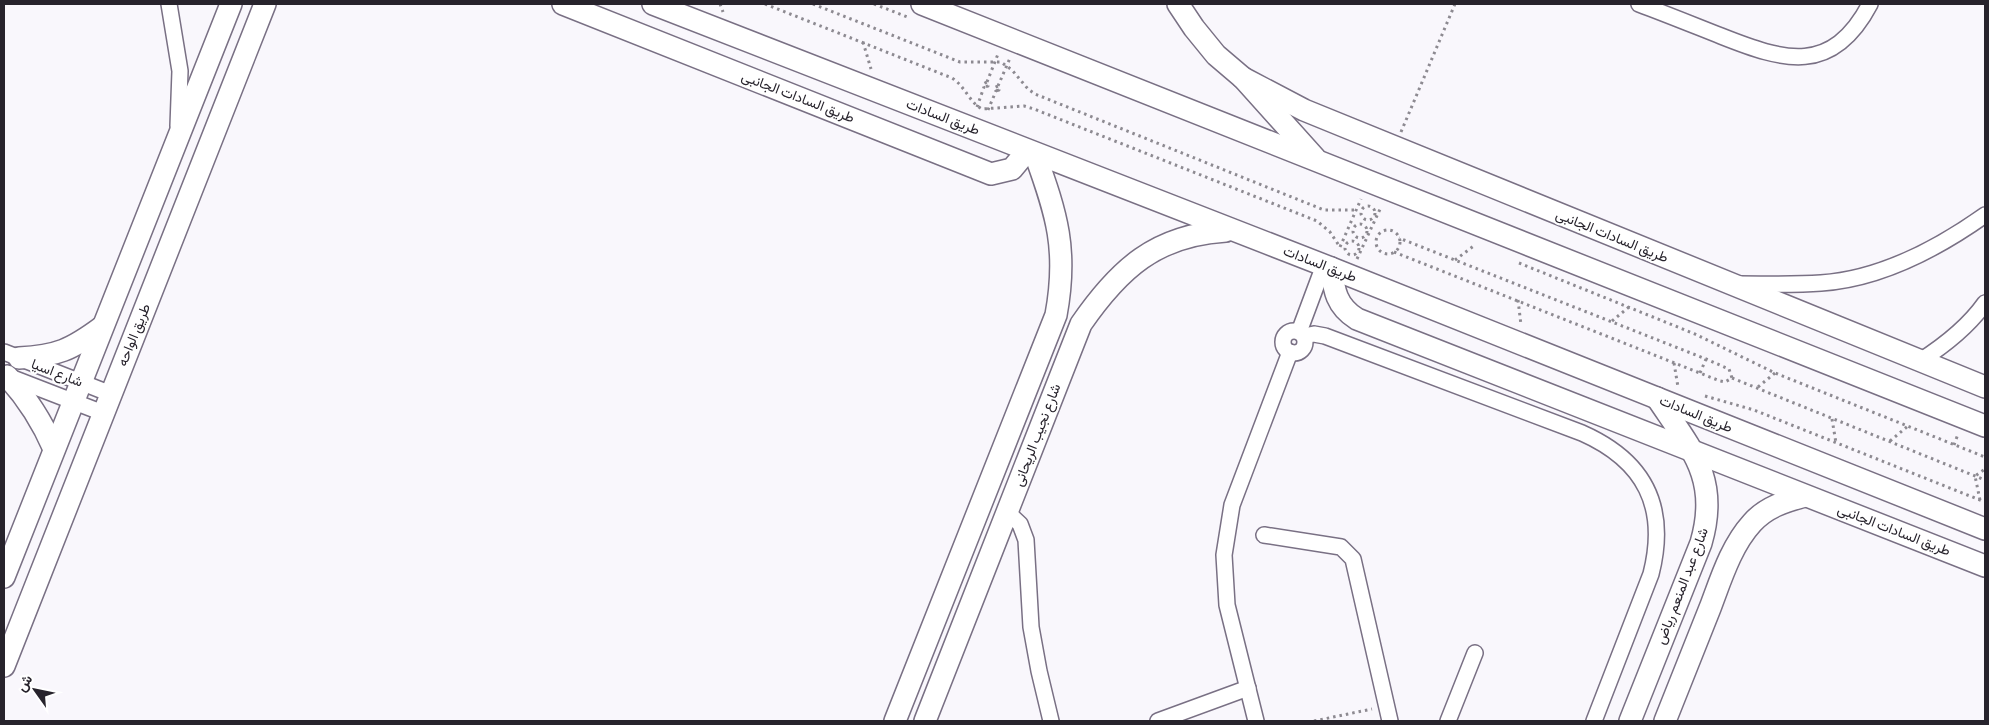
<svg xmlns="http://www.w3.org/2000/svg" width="1989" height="725" font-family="Bitter,Vazirmatn,serif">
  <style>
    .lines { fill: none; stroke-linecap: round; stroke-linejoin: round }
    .street-casing { stroke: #797084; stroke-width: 18 }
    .secondary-casing { stroke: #797084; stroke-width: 24 }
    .path { stroke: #8d8a91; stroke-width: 3; stroke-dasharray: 2.5 4; stroke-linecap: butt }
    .street { stroke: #fff; stroke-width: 15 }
    .secondary { stroke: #fff; stroke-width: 21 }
    .labels { text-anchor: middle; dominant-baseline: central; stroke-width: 4; stroke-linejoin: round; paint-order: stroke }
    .street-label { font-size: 14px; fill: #27232c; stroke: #fff }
  </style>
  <rect width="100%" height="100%" fill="#f9f7fc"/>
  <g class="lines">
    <g class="street-casing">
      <g id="street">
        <path d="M169 4 180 71 178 126"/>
        <path d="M1639 4C1666 14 1693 25 1721 36 1784 61 1832 76 1870 4"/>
        <path d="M1740 284C1767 284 1794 285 1821 283 1881 279 1937 249 1985 215"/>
        <circle cx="1294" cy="342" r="11"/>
        <path d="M1299 332 1324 265"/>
        <path d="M1304 336 1314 334 1325 336 1582 433C1645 461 1668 507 1651 574L1594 721"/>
        <path d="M4 352 111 394"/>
        <path d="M1920 361C1945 345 1968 327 1985 303"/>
        <path d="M10 377 103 413"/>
        <path d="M1007 512 1020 524 1026 540 1031 627 1039 671 1051 721"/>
        <path d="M1264 535 1341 547 1353 559 1390 721"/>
        <path d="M1158 721 1248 688"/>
        <path d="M1256 721 1227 605 1224 555 1232 505 1290 352"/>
        <path d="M1448 721 1475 653"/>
      </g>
    </g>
    <g class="secondary-casing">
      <g id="secondary">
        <path d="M563 4 991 174 1012 169 1027 151"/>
        <path d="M653 4 1331 268 1985 529"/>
        <path d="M922 4 1985 426"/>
        <path d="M1178 4 1194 28 1216 55 1243 78 1315 158"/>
        <path d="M1243 78 1304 110 1985 387"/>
        <path d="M1331 268C1334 290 1336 306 1357 319L1985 566"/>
        <path d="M19 358C57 356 71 350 102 327"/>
        <path d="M7 376C28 399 42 421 54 449"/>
        <path d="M4 577 231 4"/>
        <path d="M4 666 265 4"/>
        <path d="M895 721 1056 315C1068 250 1057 215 1035 154"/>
        <path d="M925 721 1081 324C1119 269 1156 235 1226 231"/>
        <path d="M1630 721 1701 543C1720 478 1691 449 1657 398"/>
        <path d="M1665 721C1680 683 1695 646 1710 608 1721 579 1731 546 1752 523 1766 507 1786 501 1805 496"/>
      </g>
    </g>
    <g class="path">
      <path d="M720 4 723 12"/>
      <path d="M765 4 952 78C965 86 969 102 982 109L1024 106 1034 109 1317 221 1330 232 1340 247"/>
      <path d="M813 4 960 62H1001L1012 70 1028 89 1035 94 1324 210H1357"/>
      <path d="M874 4 910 18"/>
      <path d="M863 42 871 69"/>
      <path d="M987 82 998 54"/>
      <path d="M998 86 1010 58"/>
      <path d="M977 107 984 87 983 84 987 82 988 86 984 87"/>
      <path d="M988 110 996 91 994 88 998 86 999 90 996 91"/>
      <path d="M1401 132 1455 4"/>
      <circle cx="1368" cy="213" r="7"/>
      <circle cx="1360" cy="231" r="7"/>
      <circle cx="1388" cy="242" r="12"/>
      <circle cx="1352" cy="248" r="7"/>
      <path d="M1340 247 1361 199"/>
      <path d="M1394 252 1720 381 1725 382 1732 378 1729 369 1706 359 1399 238"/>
      <path d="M1357 259 1381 207"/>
      <path d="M1455 260 1475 245"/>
      <path d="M1519 263 1695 334 1775 373 1985 457"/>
      <path d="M1518 300 1521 325"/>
      <path d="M1612 321 1629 307"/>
      <path d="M1674 363 1678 387"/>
      <path d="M1700 373 1706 359"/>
      <path d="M1732 378 1985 480"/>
      <path d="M1758 387 1775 373"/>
      <path d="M1705 396 1754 410 1985 502"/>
      <path d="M1832 419 1836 443"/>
      <path d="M1890 441 1908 426"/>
      <path d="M1954 445 1958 434"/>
      <path d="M1980 500 1975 476 1985 469"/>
      <path d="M1314 721 1372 709"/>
    </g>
    <use href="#street" class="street"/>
    <use href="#secondary" class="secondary"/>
  </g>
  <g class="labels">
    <g class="street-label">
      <text transform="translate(798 97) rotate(21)">طريق السادات الجانبى</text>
      <text transform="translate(943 117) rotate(21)">طريق السادات</text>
      <text transform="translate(1612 236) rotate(22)">طريق السادات الجانبى</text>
      <text transform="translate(1320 264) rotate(21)">طريق السادات</text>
      <text transform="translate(134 335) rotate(-68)">طريق الواحه</text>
      <text transform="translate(57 373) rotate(21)">شارع اسيا</text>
      <text transform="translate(1696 414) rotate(22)">طريق السادات</text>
      <text transform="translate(1037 435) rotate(-69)">شارع نجيب الريحانى</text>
      <text transform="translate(1894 530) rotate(21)">طريق السادات الجانبى</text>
      <text transform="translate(1682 586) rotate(-69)">شارع عبد المنعم رياض</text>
    </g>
  </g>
  <rect width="1989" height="725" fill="none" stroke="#27232c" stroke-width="10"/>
  <g transform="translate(35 690) rotate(303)" stroke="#ffffff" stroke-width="4" paint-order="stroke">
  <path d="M0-4L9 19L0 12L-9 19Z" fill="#27232c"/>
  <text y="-8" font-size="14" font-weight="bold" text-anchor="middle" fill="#27232c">ش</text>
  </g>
</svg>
